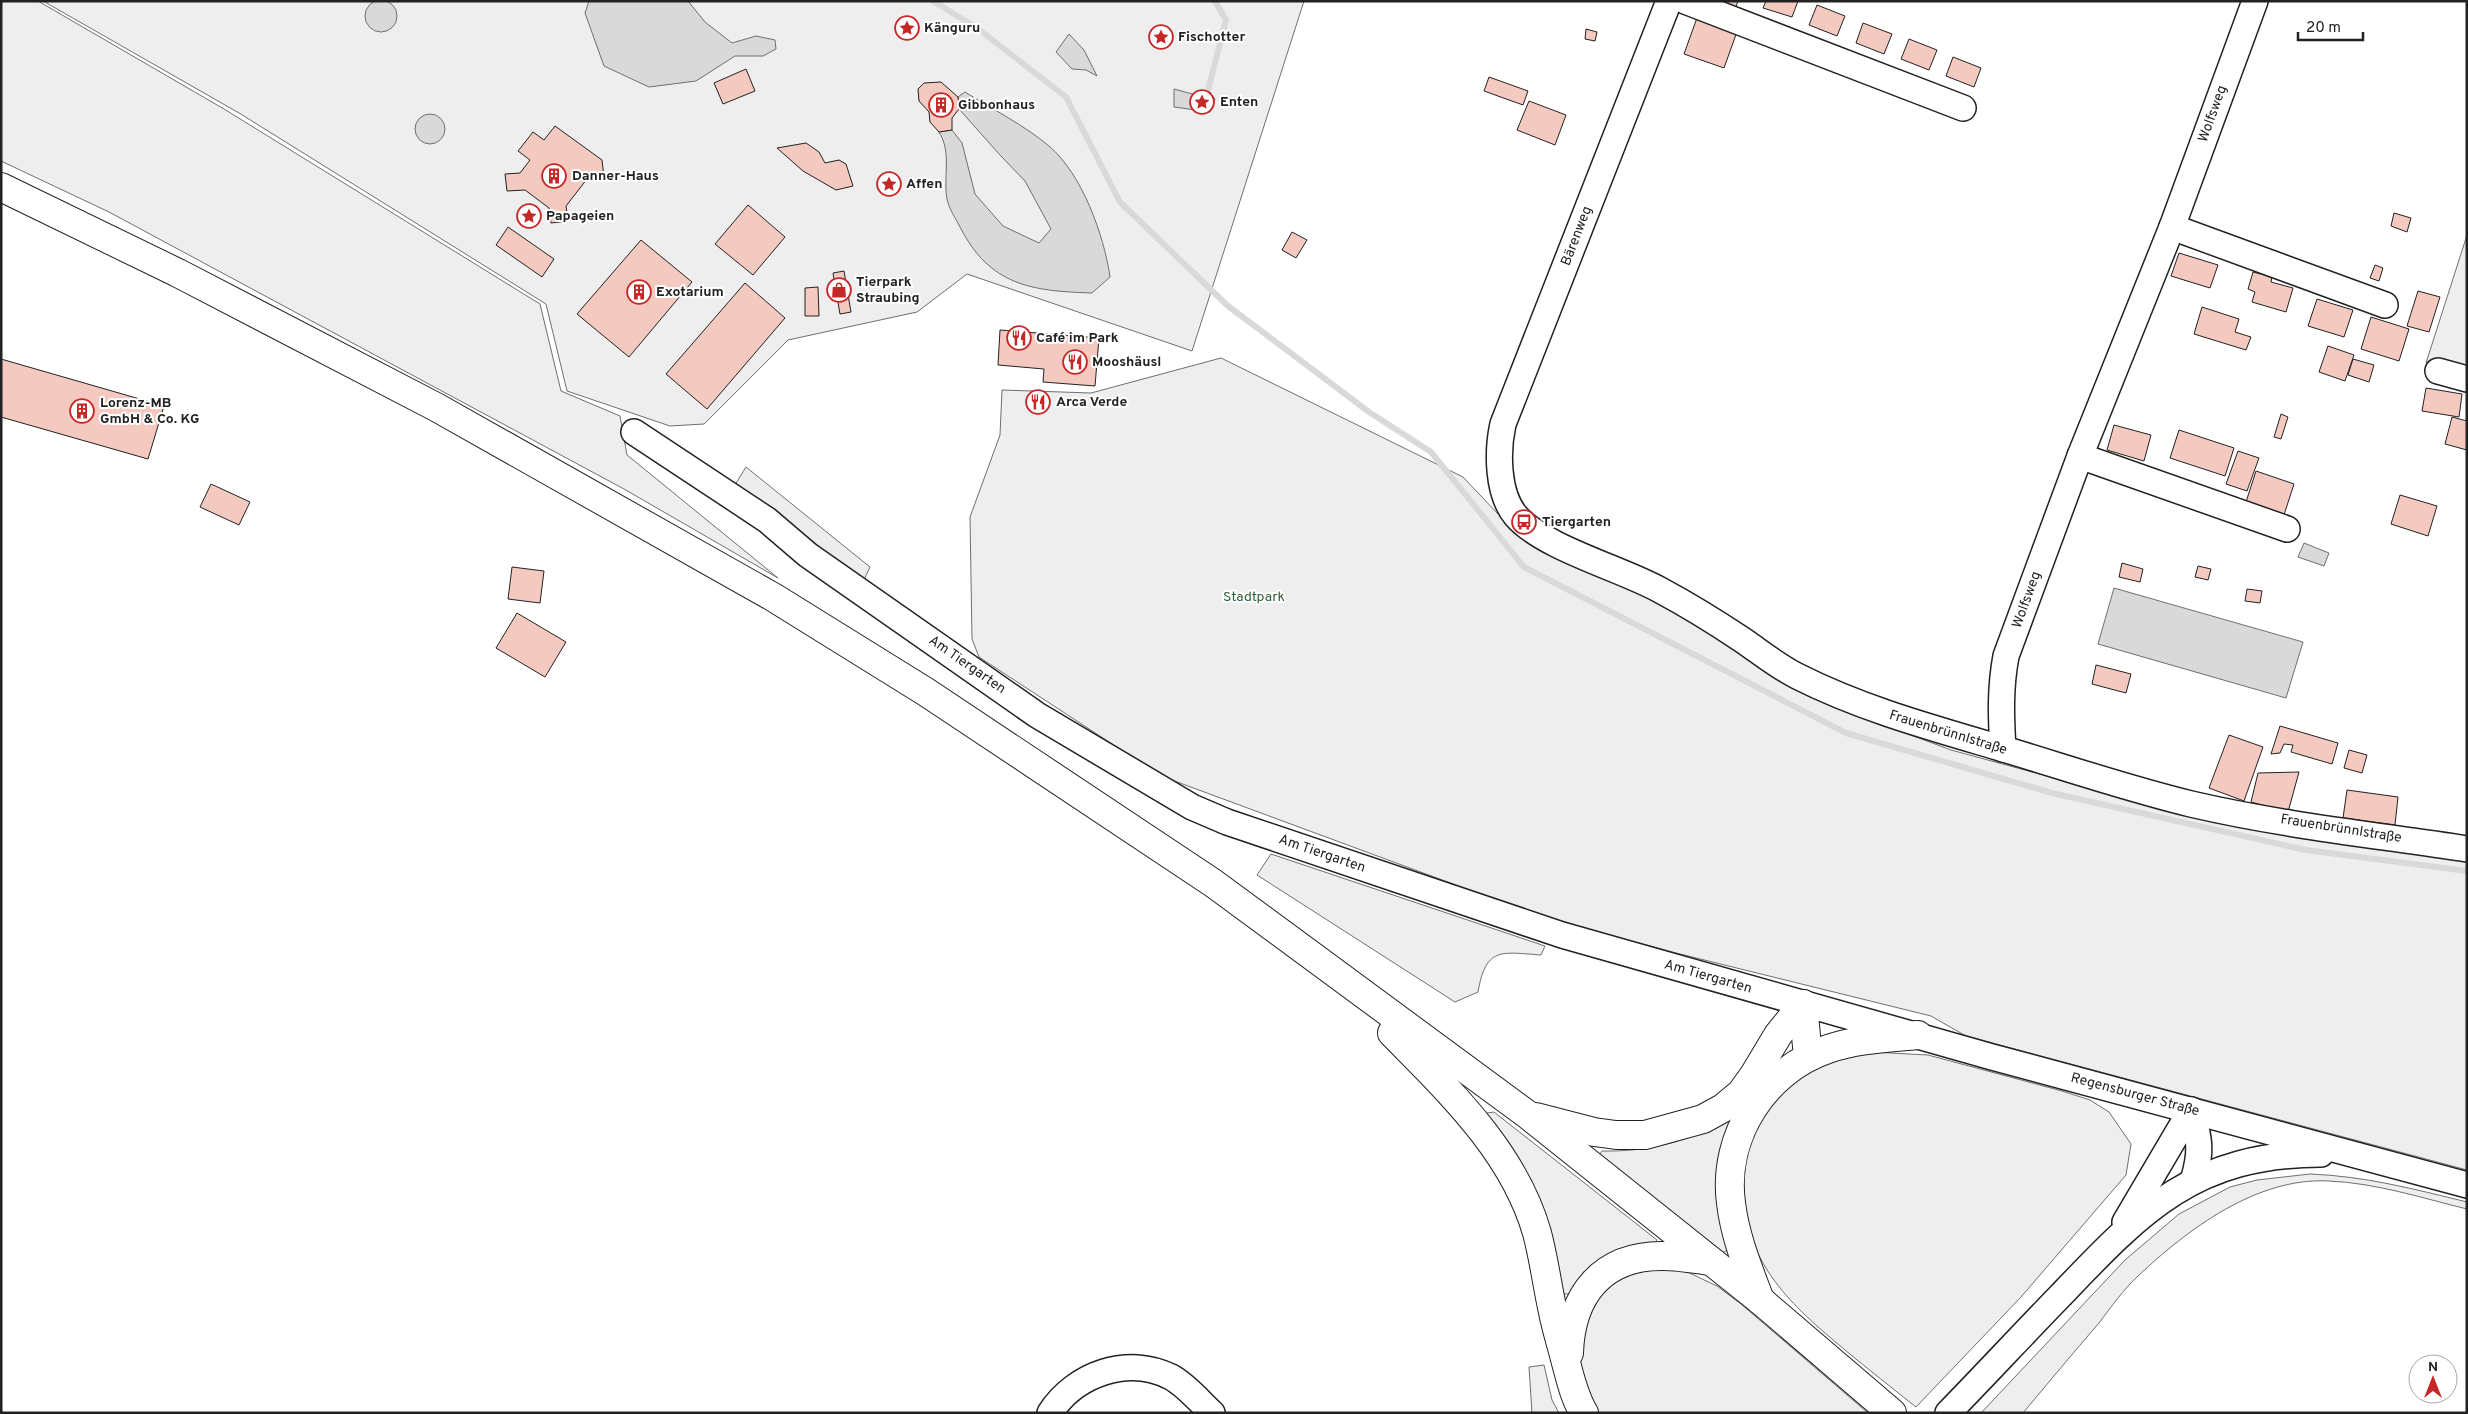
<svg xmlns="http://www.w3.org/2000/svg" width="2468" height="1414" font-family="Overpass,sans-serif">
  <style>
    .green { fill: #eee; stroke: #6f6f6f }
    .parking { fill: #ededed; stroke: #6f6f6f }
    .water { fill: #d9d9d9; stroke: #6f6f6f }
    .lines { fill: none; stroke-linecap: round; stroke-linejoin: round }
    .stream { stroke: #d9d9d9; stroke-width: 6 }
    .building { fill: #f3c9c0; stroke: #222 }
    .minor-casing { stroke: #222; stroke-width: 28 }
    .major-casing { stroke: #222; stroke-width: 30 }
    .minor { stroke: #fff; stroke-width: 25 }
    .major { stroke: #fff; stroke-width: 28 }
    .labels { text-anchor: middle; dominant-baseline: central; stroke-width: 4; stroke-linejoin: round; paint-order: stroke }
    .poi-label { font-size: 14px; font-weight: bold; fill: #222; stroke: #fff; text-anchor: start }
    .street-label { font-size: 14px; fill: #222; stroke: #fff }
    .park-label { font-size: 14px; fill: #2f5e38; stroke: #fff }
  </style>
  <rect width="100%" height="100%" fill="#fff"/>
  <g class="green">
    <path d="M1 1H38L224 109 540 304 561 391 620 416 627 455 778 578 624 489 109 212 1 161Z"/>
    <path d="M43 1H1304L1192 351 967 274 917 312 788 340 704 424 670 426 567 391 546 304 239 113Z"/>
    <path d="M2467 235V373L2426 363Z"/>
    <path d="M1221 358 1463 477 1516 533 1549 554 1647 596 1820 701 1951 750 2106 792 2467 856V1170L1966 1036 1931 1016 1676 953 1545 918 1161 776 979 657 972 639 970 517 1000 435 1002 390 1091 393Z"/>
    <path d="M1271 854 1545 946 1541 955C1500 952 1486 947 1478 992L1455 1002 1257 875Z"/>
    <path d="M1872 1052 1928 1055 2062 1091 2090 1100 2109 1112 2131 1144 2126 1175 2021 1297 1916 1407C1892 1388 1868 1369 1845 1350 1791 1305 1745 1264 1743 1189 1742 1160 1745 1142 1763 1118 1770 1108 1777 1097 1786 1088 1806 1065 1843 1057 1872 1052Z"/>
    <path d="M1494 1112 1657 1240 1653 1246 1570 1294H1563L1553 1241 1485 1120 1487 1113Z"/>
    <path d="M1727 1120 1730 1123C1711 1167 1718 1206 1728 1250L1722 1253 1599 1155 1602 1151C1646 1152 1688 1142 1727 1120Z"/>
    <path d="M2310 1174C2364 1176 2414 1189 2467 1202V1209C2422 1198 2376 1183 2329 1181 2257 1177 2188 1229 2138 1276 2123 1290 2111 1307 2099 1323 2073 1353 2048 1383 2023 1413H1981L2125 1260 2179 1214 2230 1187 2257 1180Z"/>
    <path d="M1679 1268 1717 1286 1741 1304 1868 1413H1597L1582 1380 1579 1357 1585 1314 1613 1281 1634 1270Z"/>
    <path d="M1544 1365 1552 1400 1559 1413H1532L1529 1367Z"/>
  </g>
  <path class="parking" d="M746 467 870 567 861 586 733 488Z"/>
  <g class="water">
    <circle cx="381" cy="16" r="16"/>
    <path d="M589 1H688L705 22 732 43 756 36 775 40 776 49 763 56H735L696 81 649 87 604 66 585 13Z"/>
    <path d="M1069 34 1084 50 1097 76 1086 70 1072 69 1056 52Z"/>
    <path d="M1174 89 1196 95 1208 90 1215 99 1210 112 1174 107Z"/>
    <path d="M965 92C992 109 1024 125 1049 146 1082 174 1104 235 1110 277L1092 293C1032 291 990 286 960 227 956 219 949 209 947 199 943 176 952 153 939 132L952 130 962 143 975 194 1003 226 1039 243 1051 229 1025 181 1000 155 959 109 958 97Z"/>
    <circle cx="430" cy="129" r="15"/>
    <path d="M2304 543 2329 553 2324 566 2298 557Z"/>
    <path d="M2114 588 2303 642 2286 698 2098 644Z"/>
  </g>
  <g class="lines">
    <g class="stream">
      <path d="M933 1 977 28 1066 97 1120 202 1228 306 1369 412 1431 452 1524 567 1846 733 2052 793 2306 850 2467 871"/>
      <path d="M1208 90 1226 20 1215 1"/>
    </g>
  </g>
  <g class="building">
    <path d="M1713 1H1738L1735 10Z"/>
    <path d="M1766 1H1798L1792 17 1763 8Z"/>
    <path d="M1817 5 1845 16 1837 36 1809 25Z"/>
    <path d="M1698 15 1738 29 1724 68 1684 54Z"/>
    <path d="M1863 23 1892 34 1884 54 1856 43Z"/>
    <path d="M1586 29 1597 32 1595 41 1585 39Z"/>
    <path d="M1909 39 1937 50 1929 70 1901 59Z"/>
    <path d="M1953 57 1981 68 1974 87 1946 76Z"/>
    <path d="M746 69 755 91 723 104 714 83Z"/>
    <path d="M1489 77 1528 91 1523 105 1484 91Z"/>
    <path d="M941 82 958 97 959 109 952 118V130L939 132 930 122 929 112 919 101 918 89 924 83Z"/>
    <path d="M1529 101 1566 115 1555 145 1517 130Z"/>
    <path d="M555 126 602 160 604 178 587 179 566 206 568 221 551 223 549 208 525 190 507 191 505 174 520 173 530 160 518 151 533 132 544 140Z"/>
    <path d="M806 143 819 152 825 163 839 160 846 164 853 186 836 190 803 171 777 148Z"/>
    <path d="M748 205 785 237 753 275 715 244Z"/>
    <path d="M2394 213 2411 218 2407 232 2391 226Z"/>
    <path d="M508 227 554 259 542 277 496 245Z"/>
    <path d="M1292 232 1307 240 1296 258 1282 250Z"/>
    <path d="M641 240 692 282 629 357 577 314Z"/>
    <path d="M2179 253 2218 265 2210 288 2171 276Z"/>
    <path d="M2375 265 2383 268 2379 281 2370 278Z"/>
    <path d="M844 271 851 312 840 314 833 273Z"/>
    <path d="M2253 272 2272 277 2271 282 2293 288 2286 312 2252 302 2255 292 2248 289Z"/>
    <path d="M745 283 785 318 707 409 666 374Z"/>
    <path d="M818 287 819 316H805V288Z"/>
    <path d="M2418 291 2440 297 2429 332 2407 326Z"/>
    <path d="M2317 299 2353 310 2344 337 2308 326Z"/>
    <path d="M2202 307 2239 319 2235 332 2251 337 2246 350 2194 334Z"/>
    <path d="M2371 317 2409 329 2399 361 2361 349Z"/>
    <path d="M1000 330 1099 338 1095 386 1043 382 1044 369 998 365Z"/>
    <path d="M2328 346 2354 355 2345 381 2319 372Z"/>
    <path d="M1 359 164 406 148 459 1 417Z"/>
    <path d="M2353 359 2374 365 2369 382 2348 375Z"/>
    <path d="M2426 388 2462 394 2459 417 2422 411Z"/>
    <path d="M2281 414 2288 417 2281 439 2274 437Z"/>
    <path d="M2452 417 2467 421V450L2445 444Z"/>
    <path d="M2114 425 2151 435 2144 461 2107 450Z"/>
    <path d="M2179 430 2234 448 2225 476 2170 458Z"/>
    <path d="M2238 451 2259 458 2247 491 2226 484Z"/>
    <path d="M2256 471 2294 484 2283 518 2245 505Z"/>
    <path d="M211 484 250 502 239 525 200 507Z"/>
    <path d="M2400 495 2437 506 2428 536 2391 524Z"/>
    <path d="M2122 563 2143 569 2140 582 2119 577Z"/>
    <path d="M2198 566 2211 569 2208 580 2195 577Z"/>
    <path d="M512 567 544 571 540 603 508 599Z"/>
    <path d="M2247 589 2262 591 2260 603 2245 601Z"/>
    <path d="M517 613 566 642 545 677 496 648Z"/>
    <path d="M2096 665 2131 674 2126 693 2092 684Z"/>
    <path d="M2280 726 2338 743 2332 764 2291 752 2293 745 2284 744 2280 753 2271 754Z"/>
    <path d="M2229 735 2263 747 2244 801 2209 788Z"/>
    <path d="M2349 750 2367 755 2362 773 2344 768Z"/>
    <path d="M2299 772 2288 812 2251 802 2258 773Z"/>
    <path d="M2347 790 2398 797 2395 825 2343 818Z"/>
  </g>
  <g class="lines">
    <g class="minor-casing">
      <g id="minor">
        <path d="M1669 1 1503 424C1497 451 1497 494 1516 516 1544 548 1620 568 1660 590 1688 605 1714 621 1741 639 1759 651 1777 666 1797 676 1860 708 1929 727 1997 747 2061 766 2125 788 2191 804 2281 825 2375 835 2467 849"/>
        <path d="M1685 1 1963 108"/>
        <path d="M2172 227 2385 305"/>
        <path d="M2438 371 2467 379"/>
        <path d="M634 432 767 520 808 555 1037 715 1192 807 1227 822 1562 935 1992 1057 2467 1185"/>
        <path d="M2080 456 2287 529"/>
        <path d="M2003 749C2001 717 2000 688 2006 656L2080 456 2172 227 2255 1"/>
        <path d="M2191 1110C2200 1139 2202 1152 2193 1181"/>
        <path d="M2125 1222 2191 1110"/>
        <path d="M1050 1413C1075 1374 1128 1355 1171 1377 1186 1385 1200 1402 1212 1413"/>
        <path d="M1948 1413C1986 1374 2023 1334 2061 1295 2142 1210 2195 1154 2321 1154"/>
      </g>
    </g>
    <g class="major-casing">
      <g id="major">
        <path d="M1 187 178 273 436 407 773 597 926 692 1213 883 1528 1115 1760 1300 1892 1413"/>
        <path d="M1803 1004 1808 1057"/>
        <path d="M1392 1033C1449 1091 1514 1152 1537 1233 1544 1259 1547 1285 1553 1312 1556 1328 1561 1343 1565 1359 1570 1377 1574 1397 1584 1413"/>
        <path d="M1536 1117 1594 1132 1616 1135H1645L1703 1119 1723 1108 1741 1093 1754 1075 1778 1035 1803 1004"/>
        <path d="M1760 1300C1748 1268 1735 1237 1731 1203 1722 1136 1765 1070 1828 1049 1857 1039 1888 1038 1918 1035"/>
        <path d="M1569 1353C1571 1295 1602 1255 1664 1256 1679 1256 1695 1259 1710 1261"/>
      </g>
    </g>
    <use href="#minor" class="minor"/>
    <use href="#major" class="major"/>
  </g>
  <defs>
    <g id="sight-ring" transform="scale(1.25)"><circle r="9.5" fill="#fff" stroke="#c62828" stroke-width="1.5"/><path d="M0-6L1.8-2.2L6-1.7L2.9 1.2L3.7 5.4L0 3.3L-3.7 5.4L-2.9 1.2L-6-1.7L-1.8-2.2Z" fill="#c62828"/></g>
    <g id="building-ring" transform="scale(1.25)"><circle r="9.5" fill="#fff" stroke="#c62828" stroke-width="1.5"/><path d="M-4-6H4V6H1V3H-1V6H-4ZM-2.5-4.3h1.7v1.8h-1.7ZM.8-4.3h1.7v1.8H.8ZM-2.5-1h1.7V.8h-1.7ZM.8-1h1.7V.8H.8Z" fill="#c62828"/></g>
    <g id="shop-ring" transform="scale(1.25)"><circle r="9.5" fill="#fff" stroke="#c62828" stroke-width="1.5"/><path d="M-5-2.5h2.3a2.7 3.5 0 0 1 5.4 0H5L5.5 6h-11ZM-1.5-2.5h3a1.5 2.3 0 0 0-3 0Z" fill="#c62828"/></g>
    <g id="restaurant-ring" transform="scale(1.25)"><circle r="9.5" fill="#fff" stroke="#c62828" stroke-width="1.5"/><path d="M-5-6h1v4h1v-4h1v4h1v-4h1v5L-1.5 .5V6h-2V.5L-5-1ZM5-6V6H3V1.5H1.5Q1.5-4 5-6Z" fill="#c62828"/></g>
    <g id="bus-ring" transform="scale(1.25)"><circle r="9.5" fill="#fff" stroke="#c62828" stroke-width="1.5"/><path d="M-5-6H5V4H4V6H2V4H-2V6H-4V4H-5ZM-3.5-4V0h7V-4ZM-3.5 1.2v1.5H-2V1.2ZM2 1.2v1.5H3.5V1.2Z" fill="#c62828"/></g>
  </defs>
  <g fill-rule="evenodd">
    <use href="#sight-ring" x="907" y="28"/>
    <use href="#sight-ring" x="1161" y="37"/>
    <use href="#sight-ring" x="1202" y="102"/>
    <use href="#building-ring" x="941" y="105"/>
    <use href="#building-ring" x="554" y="176"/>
    <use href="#sight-ring" x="889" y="184"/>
    <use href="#sight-ring" x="529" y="216"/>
    <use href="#shop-ring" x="839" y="290"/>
    <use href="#building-ring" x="639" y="292"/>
    <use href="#restaurant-ring" x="1019" y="338"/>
    <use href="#restaurant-ring" x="1075" y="362"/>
    <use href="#restaurant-ring" x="1038" y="402"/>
    <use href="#building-ring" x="82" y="411"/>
    <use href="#bus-ring" x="1524" y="522"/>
  </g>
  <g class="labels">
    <g class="poi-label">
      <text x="924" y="28">Känguru</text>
      <text x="1178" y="37">Fischotter</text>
      <text x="1220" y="102">Enten</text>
      <text x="958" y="105">Gibbonhaus</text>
      <text x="572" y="176">Danner-Haus</text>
      <text x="906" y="184">Affen</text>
      <text x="546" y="216">Papageien</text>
      <text x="856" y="282">Tierpark<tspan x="856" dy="16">Straubing</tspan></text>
      <text x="656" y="292">Exotarium</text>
      <text x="1036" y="338">Café im Park</text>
      <text x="1092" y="362">Mooshäusl</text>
      <text x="1056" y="402">Arca Verde</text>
      <text x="100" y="403">Lorenz-MB<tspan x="100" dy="16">GmbH &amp; Co. KG</tspan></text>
      <text x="1542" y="522">Tiergarten</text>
    </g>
    <g class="street-label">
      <text transform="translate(2213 114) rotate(-70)">Wolfsweg</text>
      <text transform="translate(1577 236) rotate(-69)">Bärenweg</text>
      <text transform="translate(2027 600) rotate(-70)">Wolfsweg</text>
      <text transform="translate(967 665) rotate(35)">Am Tiergarten</text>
      <text transform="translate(1948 733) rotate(17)">Frauenbrünnlstraße</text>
      <text transform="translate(2341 829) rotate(9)">Frauenbrünnlstraße</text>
      <text transform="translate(1322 854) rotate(19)">Am Tiergarten</text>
      <text transform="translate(1708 977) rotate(16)">Am Tiergarten</text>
      <text transform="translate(2135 1095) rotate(15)">Regensburger Straße</text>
    </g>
    <g class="park-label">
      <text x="1254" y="597">Stadtpark</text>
    </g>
  </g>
  <rect width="2468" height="1414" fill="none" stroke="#222222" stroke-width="5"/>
  <g transform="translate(2433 1379)"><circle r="24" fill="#ffffff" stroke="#a7a7a7"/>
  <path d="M0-4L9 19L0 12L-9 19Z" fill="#c62828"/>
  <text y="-8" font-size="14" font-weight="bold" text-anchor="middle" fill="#222222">N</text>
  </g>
  <path d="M2298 32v8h65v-8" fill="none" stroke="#222222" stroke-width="2.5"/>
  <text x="2306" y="32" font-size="15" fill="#222222" stroke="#ffffff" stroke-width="4" paint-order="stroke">20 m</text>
</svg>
